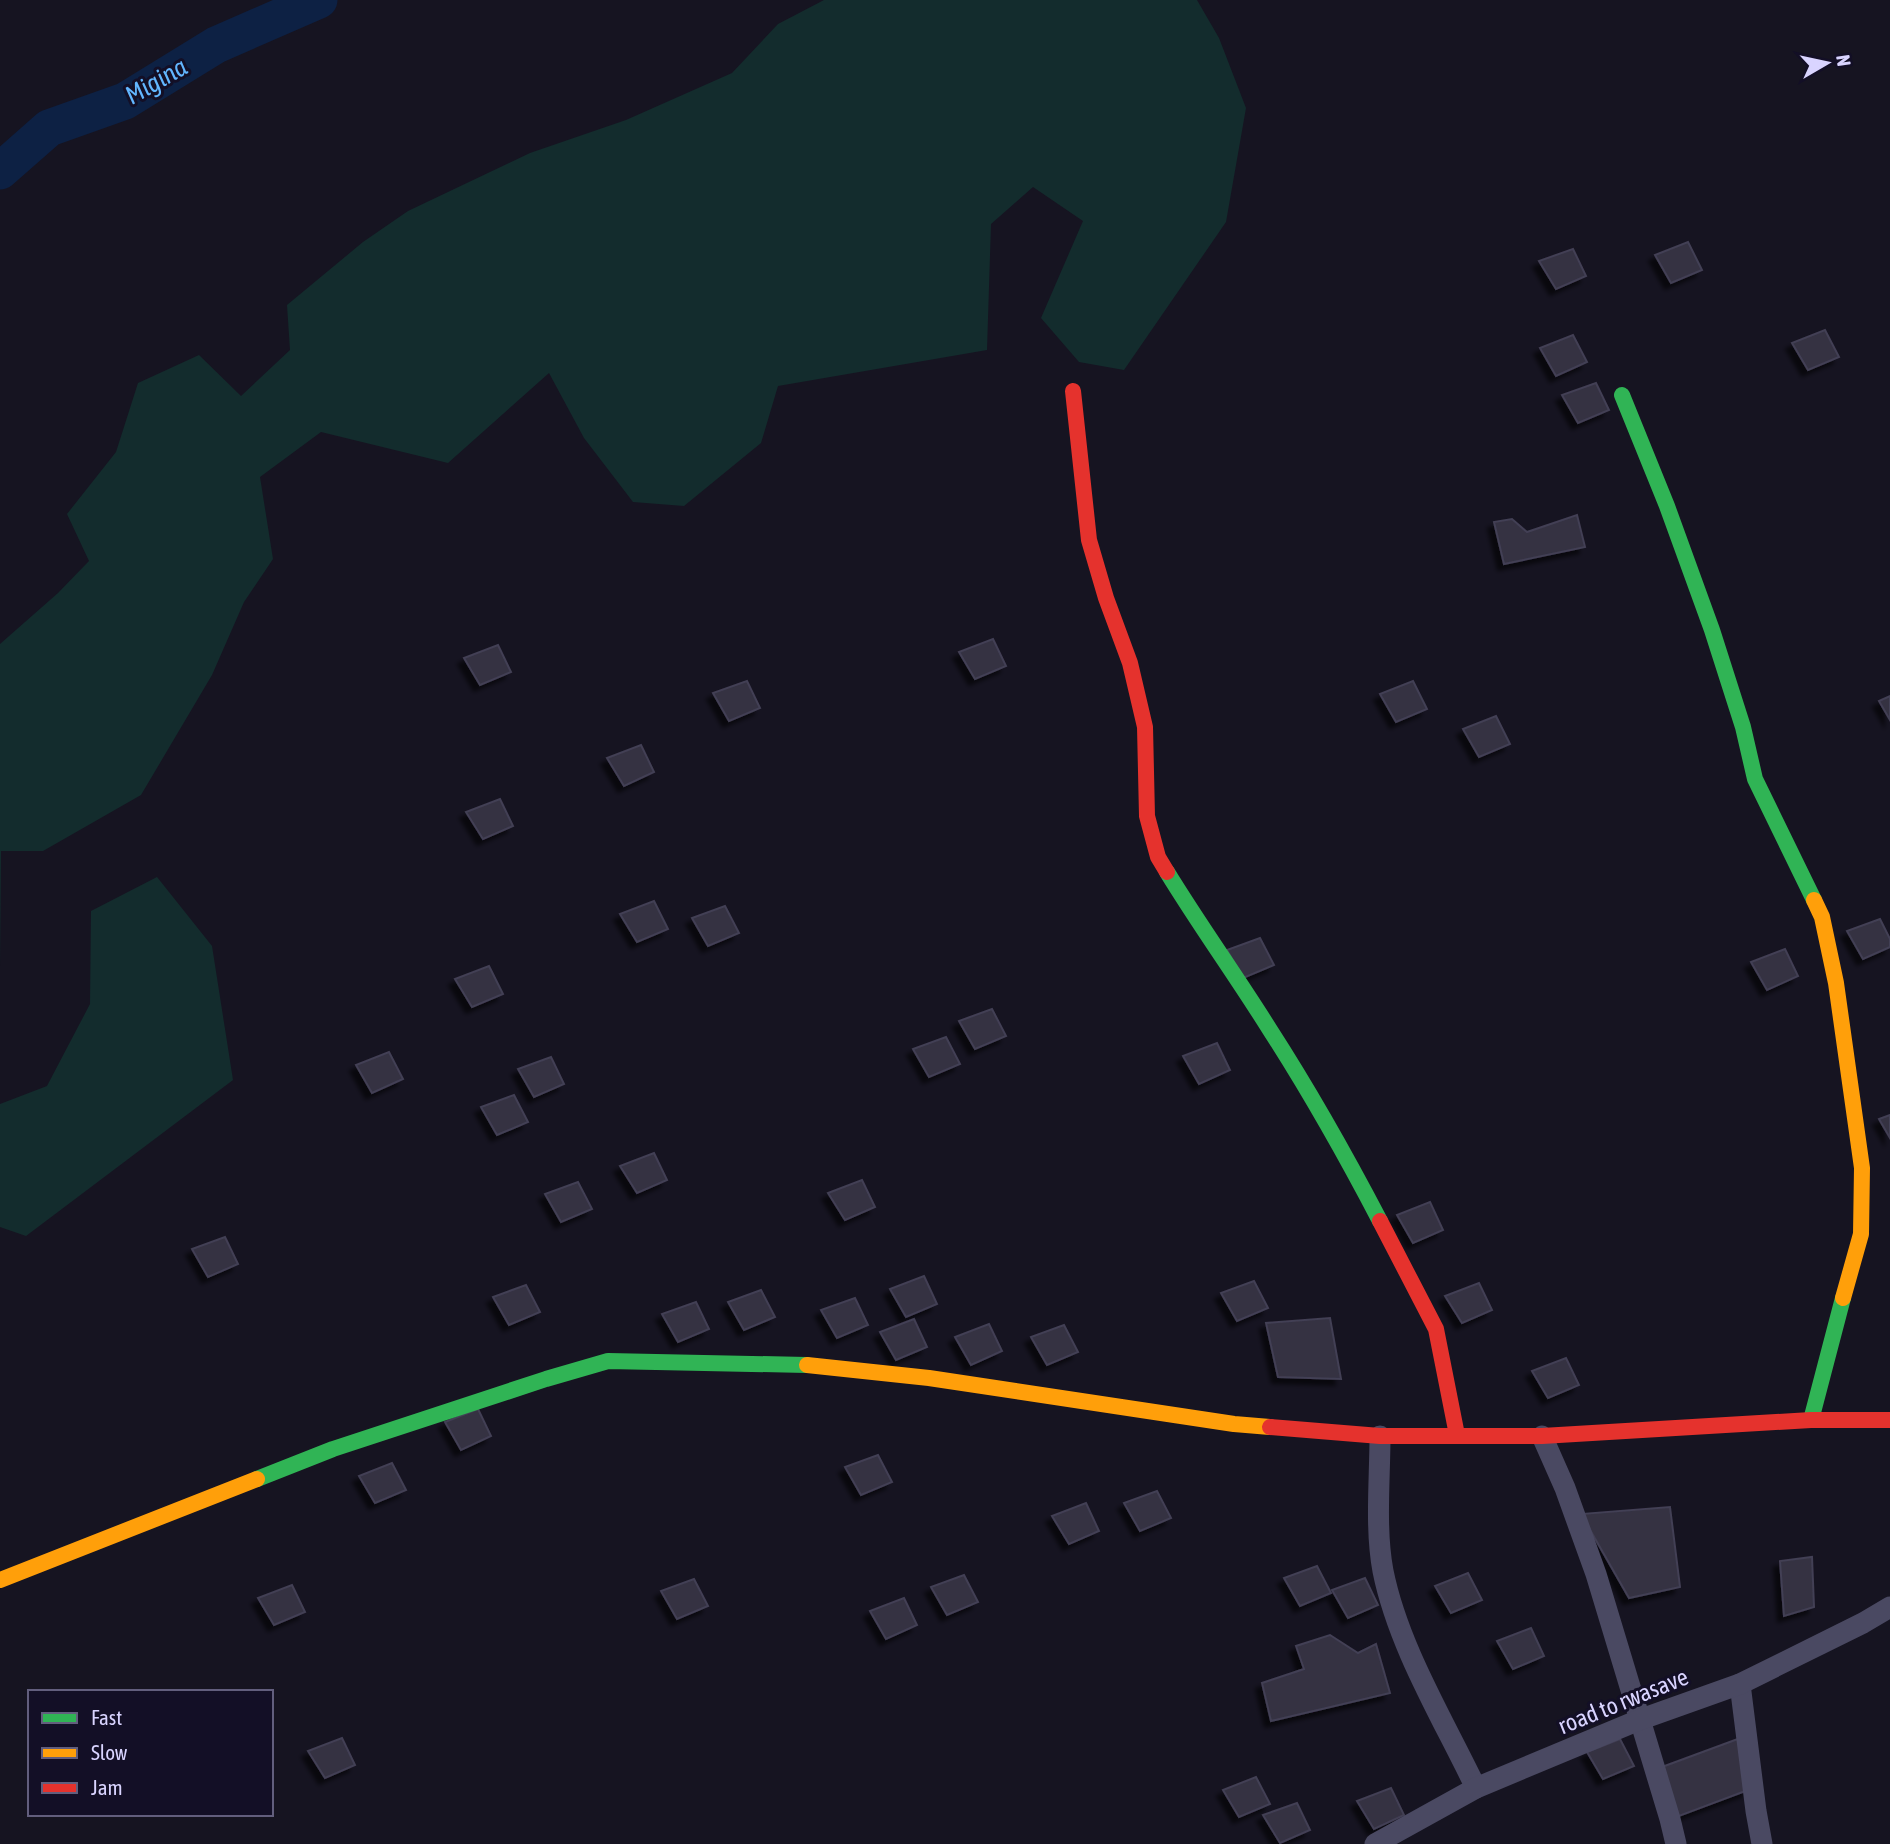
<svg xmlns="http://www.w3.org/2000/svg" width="1890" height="1844" font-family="'Asap Condensed',sans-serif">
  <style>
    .green { fill: #132c2d }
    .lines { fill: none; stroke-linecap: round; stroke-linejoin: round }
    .river { stroke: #0d2144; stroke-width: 37 }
    .building { fill: #343243; stroke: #433f54; stroke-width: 2; filter: url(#shadow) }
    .street { stroke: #4a4962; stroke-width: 21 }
    .fast { stroke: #30b455; stroke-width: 16 }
    .slow { stroke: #ff9f0a; stroke-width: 16 }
    .jam { stroke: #e5322d; stroke-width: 16 }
    .labels { text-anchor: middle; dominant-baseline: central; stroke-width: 6; stroke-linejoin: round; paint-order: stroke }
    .street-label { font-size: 24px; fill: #d9d4ff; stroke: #130f26 }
    .water-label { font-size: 26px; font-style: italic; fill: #62b6ff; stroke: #130f26 }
  </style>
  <defs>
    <filter id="shadow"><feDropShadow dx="-6" dy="6" stdDeviation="2" flood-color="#0009"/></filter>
  </defs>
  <rect width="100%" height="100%" fill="#161421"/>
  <g class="green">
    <path d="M824 0H1197L1219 38 1246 108 1226 222 1124 370 1079 362 1041 318 1083 221 1033 187 991 224 987 350 778 386 761 443 684 506 633 502 584 438 549 373 448 463 321 432 260 477 273 559 244 602 212 675 141 795 43 851H1L0 966V644L58 593 89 561 67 514 116 452 138 383 199 355 241 396 290 350 287 305 363 242 408 211 530 153 626 120 732 73 778 24Z"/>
    <path d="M157 877 212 946 233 1080 26 1236 0 1227V1104L47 1086 90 1004 91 911Z"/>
  </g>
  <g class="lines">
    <path class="river" d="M0 171 49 128 125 101 216 45 319 0"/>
  </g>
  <g class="building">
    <path d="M1688 242 1702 270 1671 283 1655 255Z"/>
    <path d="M1573 249 1586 276 1556 289 1539 261Z"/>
    <path d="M1825 330 1839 357 1808 370 1792 343Z"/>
    <path d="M1573 335 1587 362 1556 376 1540 348Z"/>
    <path d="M1596 383 1609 410 1578 423 1562 395Z"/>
    <path d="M1577 515 1585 547 1504 564 1494 522 1512 519 1527 532Z"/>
    <path d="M993 639 1006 666 975 679 959 652Z"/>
    <path d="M498 645 511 672 480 685 464 658Z"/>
    <path d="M747 681 760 708 729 721 713 693Z"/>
    <path d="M1413 681 1427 709 1396 722 1380 694Z"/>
    <path d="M1890 696V720L1879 701Z"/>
    <path d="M1496 716 1510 744 1479 757 1463 729Z"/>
    <path d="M641 745 654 772 624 786 607 758Z"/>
    <path d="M500 799 513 826 483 839 466 812Z"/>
    <path d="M654 901 668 929 637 942 620 914Z"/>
    <path d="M725 906 739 933 708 946 692 918Z"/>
    <path d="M1880 919 1890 939V947L1863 959 1847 931Z"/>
    <path d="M1260 938 1274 965 1243 978 1227 950Z"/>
    <path d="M1785 949 1798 976 1767 990 1751 962Z"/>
    <path d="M489 966 503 994 472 1007 455 979Z"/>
    <path d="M992 1009 1006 1036 975 1049 959 1021Z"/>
    <path d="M946 1037 960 1064 929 1077 913 1049Z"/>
    <path d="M1217 1043 1230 1070 1199 1084 1183 1056Z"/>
    <path d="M389 1052 403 1079 372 1093 356 1065Z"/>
    <path d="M551 1057 564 1084 534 1097 518 1069Z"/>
    <path d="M514 1095 528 1122 497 1135 481 1107Z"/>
    <path d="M1890 1115V1138L1879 1119Z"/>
    <path d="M654 1153 667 1180 637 1193 620 1166Z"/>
    <path d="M862 1180 875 1207 845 1220 828 1193Z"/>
    <path d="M578 1182 592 1209 561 1222 545 1194Z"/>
    <path d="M1430 1202 1443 1230 1413 1243 1397 1215Z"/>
    <path d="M225 1237 238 1264 208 1277 192 1249Z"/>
    <path d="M924 1276 937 1304 906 1317 890 1289Z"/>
    <path d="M1254 1281 1268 1308 1237 1321 1221 1293Z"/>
    <path d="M1479 1283 1492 1310 1462 1323 1445 1296Z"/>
    <path d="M526 1285 540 1312 509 1325 493 1297Z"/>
    <path d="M761 1290 775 1317 744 1330 728 1302Z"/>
    <path d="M855 1298 868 1325 837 1338 821 1310Z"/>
    <path d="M696 1302 709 1329 678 1342 662 1314Z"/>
    <path d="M1330 1318 1341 1379 1278 1377 1266 1323Z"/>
    <path d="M914 1319 927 1347 896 1360 880 1332Z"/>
    <path d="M989 1324 1002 1351 971 1365 955 1337Z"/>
    <path d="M1064 1325 1078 1352 1047 1365 1031 1337Z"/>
    <path d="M1566 1358 1579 1385 1548 1398 1532 1371Z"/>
    <path d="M478 1409 491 1436 461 1450 445 1422Z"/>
    <path d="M878 1455 892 1482 861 1495 845 1467Z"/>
    <path d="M392 1463 406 1490 375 1503 359 1476Z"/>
    <path d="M1157 1491 1171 1518 1140 1531 1124 1503Z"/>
    <path d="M1086 1503 1099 1531 1069 1544 1052 1516Z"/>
    <path d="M1670 1507 1680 1587 1629 1598 1581 1514Z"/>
    <path d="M1812 1557 1814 1607 1784 1616 1780 1561Z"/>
    <path d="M1317 1566 1331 1593 1300 1606 1284 1578Z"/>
    <path d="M1468 1573 1482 1600 1451 1613 1435 1586Z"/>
    <path d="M964 1575 978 1602 947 1615 931 1587Z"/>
    <path d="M1365 1578 1378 1605 1348 1618 1332 1590Z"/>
    <path d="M694 1579 708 1606 677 1619 661 1591Z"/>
    <path d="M292 1585 305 1612 274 1625 258 1598Z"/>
    <path d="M904 1598 917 1625 886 1639 870 1611Z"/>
    <path d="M1531 1628 1544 1656 1513 1669 1497 1641Z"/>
    <path d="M1330 1635 1358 1653 1376 1644 1390 1693 1271 1721 1262 1683 1304 1669 1296 1646Z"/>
    <path d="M1746 1736 1748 1790 1671 1819 1662 1767Z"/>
    <path d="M342 1738 355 1765 325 1778 308 1751Z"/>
    <path d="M1620 1739 1634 1766 1603 1779 1587 1752Z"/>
    <path d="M1256 1777 1270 1804 1239 1817 1223 1790Z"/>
    <path d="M1391 1788 1404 1815 1374 1829 1357 1801Z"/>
    <path d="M1297 1803 1310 1830 1280 1843 1263 1815Z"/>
  </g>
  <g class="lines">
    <g class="street">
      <path d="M1380 1436C1380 1478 1375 1529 1383 1571 1398 1646 1443 1719 1476 1788"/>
      <path d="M1542 1436 1565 1488 1596 1574 1670 1819 1676 1844"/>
      <path d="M1740 1684 1756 1811 1762 1844"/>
      <path d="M1375 1844 1476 1788 1639 1720 1740 1684 1863 1623 1890 1607"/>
    </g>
    <g class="fast">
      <path d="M1622 395 1667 506 1712 630 1743 727 1755 779 1814 900"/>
      <path d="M1167 872C1200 926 1237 977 1270 1030 1310 1092 1346 1156 1380 1221"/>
      <path d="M1811 1420 1843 1298"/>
      <path d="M257 1479 333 1449 546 1379 608 1361 807 1365"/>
    </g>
    <g class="slow">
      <path d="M1814 900 1822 917 1836 983 1862 1168 1861 1234 1843 1298"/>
      <path d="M807 1365 929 1378 1234 1424 1270 1427"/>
      <path d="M0 1580 257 1479"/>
    </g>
    <g class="jam">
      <path d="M1073 391 1089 540 1106 598 1130 663 1145 727 1147 816 1158 857 1167 872"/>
      <path d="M1380 1221 1436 1329 1457 1435"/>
      <path d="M1270 1427 1380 1436H1542L1811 1420H1890"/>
    </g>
  </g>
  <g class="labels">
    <g class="street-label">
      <text transform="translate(1623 1701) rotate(-22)">road to rwasave</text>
    </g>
    <g class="water-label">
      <text transform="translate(156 81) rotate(-30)">Migina</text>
    </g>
  </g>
  <rect x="28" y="1690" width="245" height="126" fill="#130f26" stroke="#625e7d" stroke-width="2"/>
  <rect x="42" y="1713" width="35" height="10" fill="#30b455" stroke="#625e7d" stroke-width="2"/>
  <text x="91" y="1725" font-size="21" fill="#d9d4ff">Fast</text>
  <rect x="42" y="1748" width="35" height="10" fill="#ff9f0a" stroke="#625e7d" stroke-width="2"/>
  <text x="91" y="1760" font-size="21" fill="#d9d4ff">Slow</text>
  <rect x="42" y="1783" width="35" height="10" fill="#e5322d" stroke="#625e7d" stroke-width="2"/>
  <text x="91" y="1795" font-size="21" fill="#d9d4ff">Jam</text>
  <g transform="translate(1827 63) rotate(81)" stroke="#130f26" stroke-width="5" paint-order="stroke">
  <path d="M0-5L12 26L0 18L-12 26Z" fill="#d9d4ff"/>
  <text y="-10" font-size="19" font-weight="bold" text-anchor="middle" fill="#d9d4ff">N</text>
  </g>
</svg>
